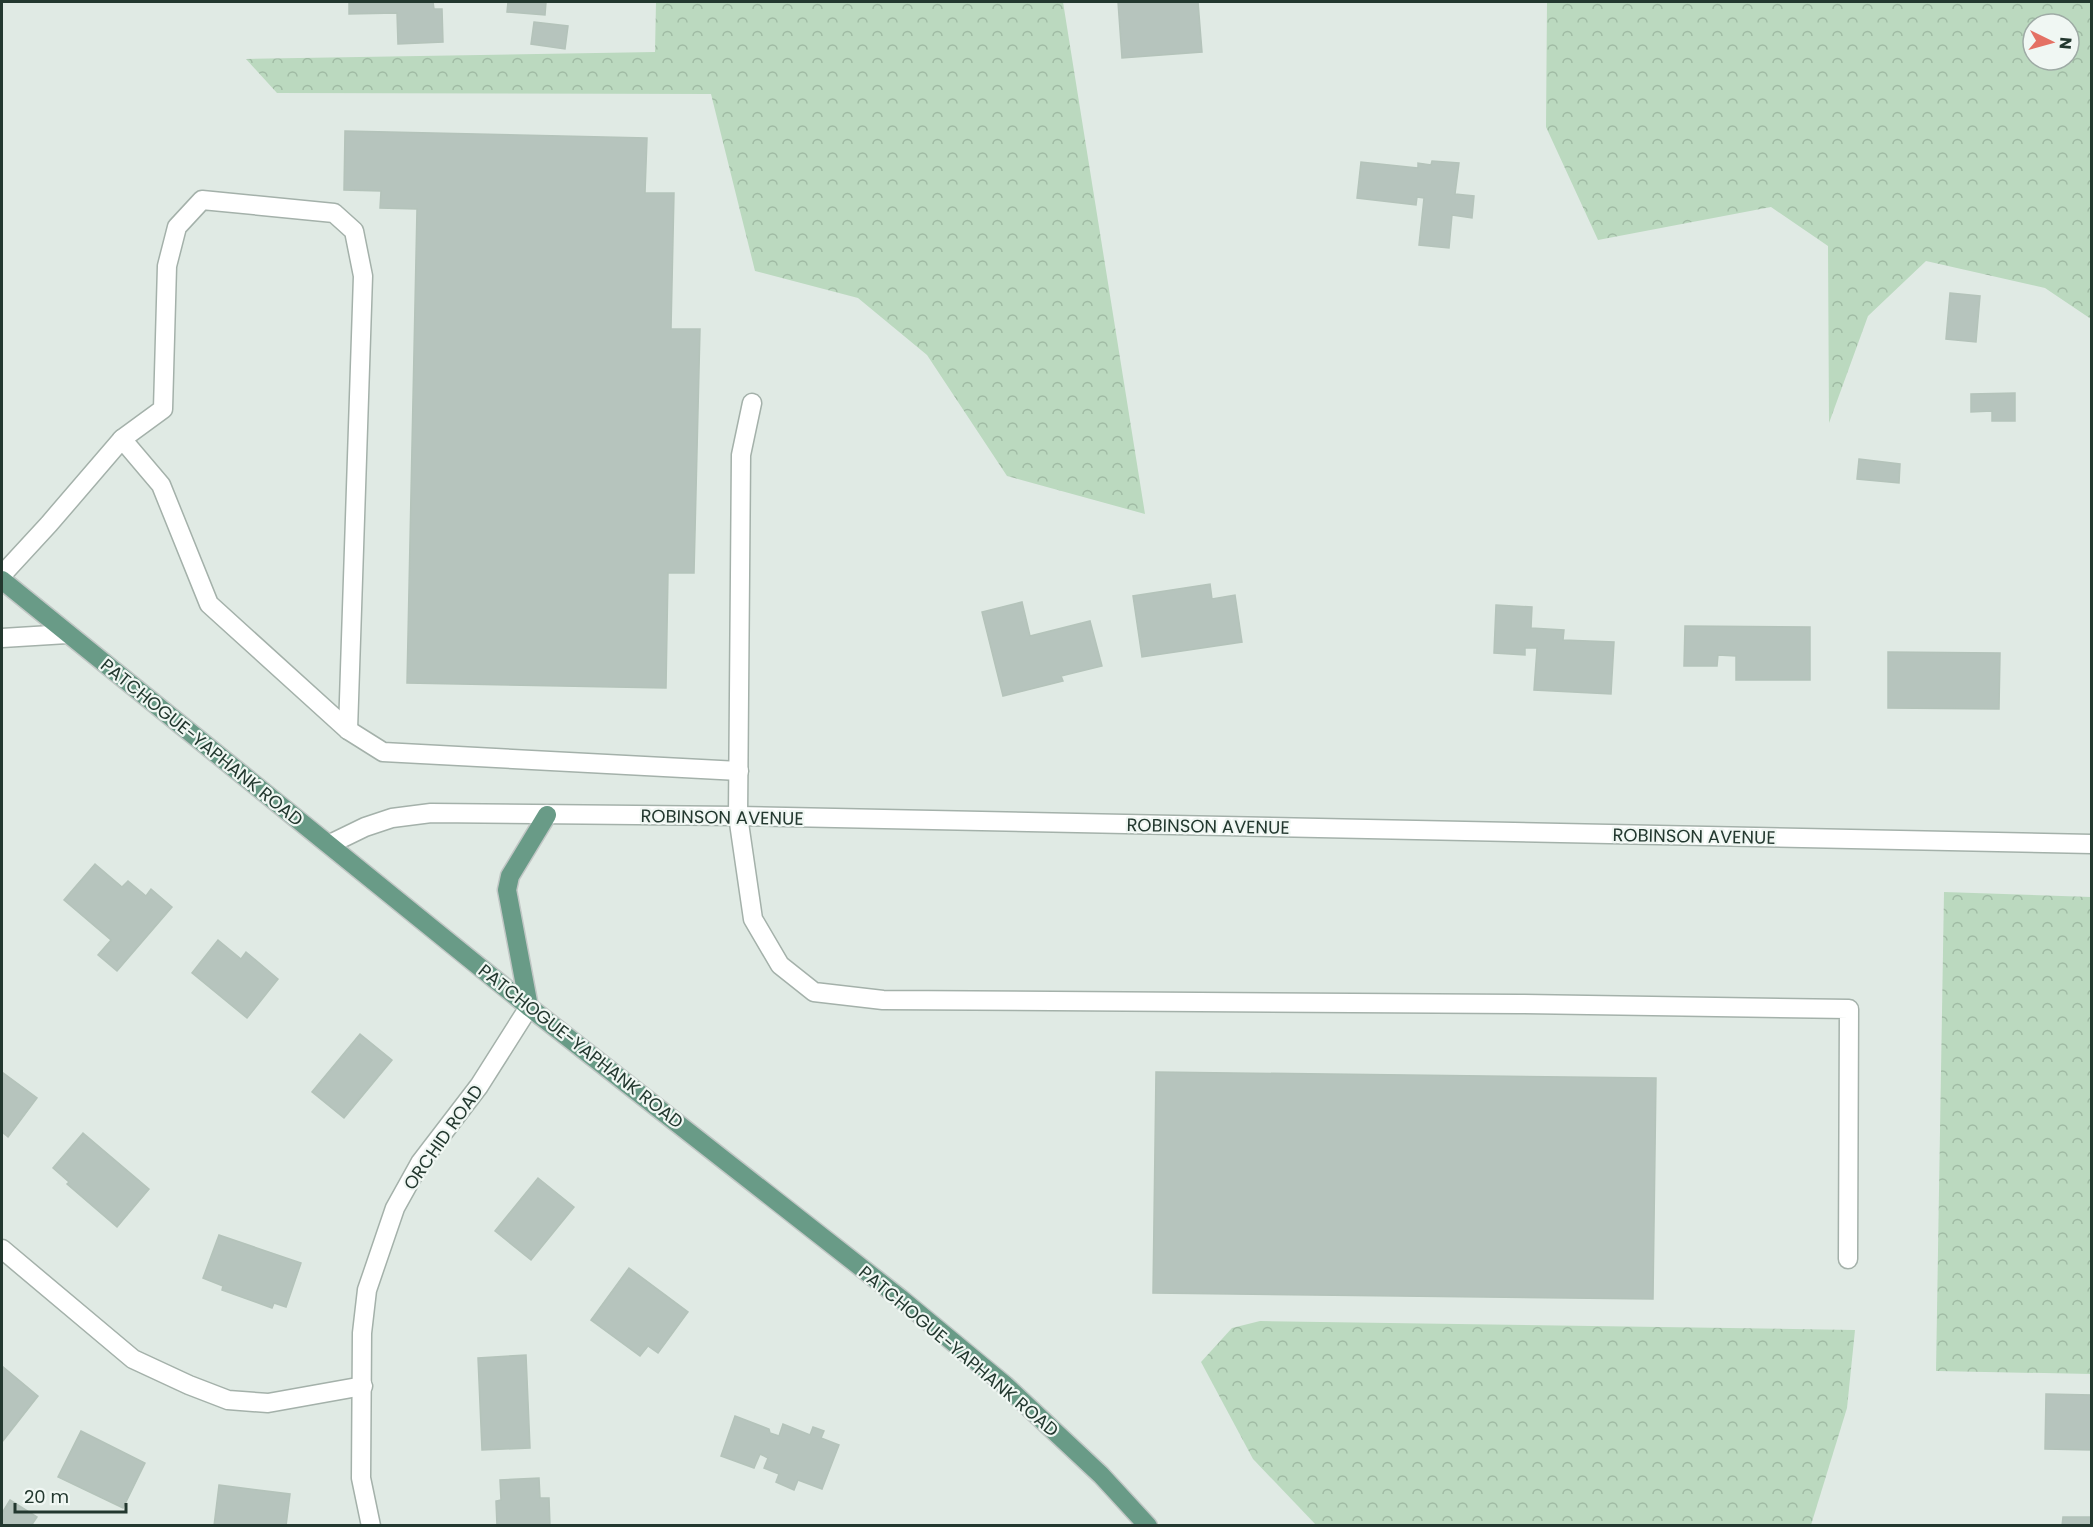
<svg xmlns="http://www.w3.org/2000/svg" width="2093" height="1527" font-family="Poppins,sans-serif">
  <style>
    .forest { fill: url(#forest-crowns); fill-rule: evenodd }
    .building { fill: #b6c4bd; stroke: #b4c3ba; stroke-width: 1.5 }
    .lines { fill: none; stroke-linecap: round; stroke-linejoin: round }
    .lane-casing { stroke: #a4b1aa; stroke-width: 21 }
    .street-casing { stroke: #a4b1aa; stroke-width: 21 }
    .primary-casing { stroke: #c1c7c5; stroke-width: 21 }
    .lane { stroke: #fff; stroke-width: 18 }
    .street { stroke: #fff; stroke-width: 18 }
    .primary { stroke: #699b87; stroke-width: 18 }
    .labels { text-anchor: middle; dominant-baseline: central; stroke-width: 4.5; stroke-linejoin: round; paint-order: stroke }
    .street-label { font-size: 18px; fill: #23382f; stroke: #f0f7f3 }
  </style>
  <defs>
    <pattern id="forest-crowns" width="20" height="18" patternUnits="userSpaceOnUse" patternTransform="scale(1.5)"><rect width="20" height="18" fill="#bbd9bf"/><path d="M2 6a3 3 0 1 1 6 0M12 15a3 3 0 1 1 6 0" fill="none" stroke="#a0bba4"/></pattern>
  </defs>
  <rect width="100%" height="100%" fill="#e0eae4"/>
  <g class="forest">
    <path d="M656 2H1063L1145 514 1007 476 927 355 858 298 755 271 711 94 277 93 246 59 655 52Z"/>
    <path d="M1547 2H2091V319L2045 288 1926 261 1868 316 1829 423 1828 246 1771 207 1598 240 1546 127ZM2033 24H2069V60H2033Z"/>
    <path d="M1944 892 2091 897V1374L1936 1371Z"/>
    <path d="M1260 1321H1261L1855 1330 1847 1408 1811 1525 1317 1526 1253 1459 1201 1362 1232 1328Z"/>
  </g>
  <g class="building">
    <path d="M349 2H433L434 9H442L443 42 398 44 397 13 349 14Z"/>
    <path d="M508 2H546L545 15 507 12Z"/>
    <path d="M1118 2H1198L1202 52 1122 58Z"/>
    <path d="M534 22 568 26 565 49 531 44Z"/>
    <path d="M345 131 647 138 645 193H674L671 329H700L694 573H668L666 688 407 683 417 209 380 208 381 191 344 190Z"/>
    <path d="M1432 161 1459 163 1455 194 1474 196 1472 218 1452 215 1449 248 1419 245 1424 198 1417 197 1416 205 1357 198 1361 162 1418 168V163L1431 165Z"/>
    <path d="M1950 293 1980 296 1976 342 1946 339Z"/>
    <path d="M2015 393V421H1992V411L1971 412V394Z"/>
    <path d="M1859 459 1900 464 1899 483 1857 479Z"/>
    <path d="M1210 584 1212 599 1235 595 1242 642 1142 657 1133 596Z"/>
    <path d="M1022 602 1030 636 1090 621 1102 666 1061 676 1063 681 1003 696 982 612Z"/>
    <path d="M1496 605 1532 607 1531 628 1564 630 1563 640 1614 642 1611 694 1534 690 1537 648H1525V655L1494 653Z"/>
    <path d="M1685 626 1810 627V680H1736V656L1718 655 1717 666H1684Z"/>
    <path d="M1888 652 2000 653 1999 709 1888 708Z"/>
    <path d="M95 864 122 887 128 881 146 896 151 889 172 907 117 971 98 955 111 940 64 900Z"/>
    <path d="M218 940 241 959 246 952 278 979 247 1018 192 973Z"/>
    <path d="M360 1034 392 1060 344 1118 312 1092Z"/>
    <path d="M2 1072 37 1098 8 1137 2 1132Z"/>
    <path d="M1156 1072 1656 1078 1653 1299 1153 1293Z"/>
    <path d="M83 1133 149 1189 117 1227 67 1184 69 1182 53 1168Z"/>
    <path d="M538 1178 574 1207 531 1260 495 1231Z"/>
    <path d="M219 1235 301 1263 286 1307 274 1303 272 1308 222 1290 223 1286 203 1278Z"/>
    <path d="M629 1268 688 1312 658 1353 648 1346 640 1356 591 1320Z"/>
    <path d="M526 1355 530 1448 482 1450 478 1358Z"/>
    <path d="M2 1366 38 1396 2 1442Z"/>
    <path d="M2046 1394 2092 1395V1450L2045 1449Z"/>
    <path d="M735 1416 769 1429 770 1433 779 1436 783 1424 810 1435 813 1427 824 1431 821 1438 839 1445 822 1489 798 1480 794 1490 776 1482 779 1474 764 1468 768 1458 760 1454 754 1468 721 1456Z"/>
    <path d="M81 1431 145 1463 123 1508 58 1477Z"/>
    <path d="M539 1478 540 1498H549L550 1526H497L496 1501 501 1500 500 1480Z"/>
    <path d="M219 1485 290 1494 286 1526H214Z"/>
    <path d="M10 1500 37 1517 31 1526H2V1513Z"/>
    <path d="M2063 1517H2092V1526H2062Z"/>
  </g>
  <g class="lines">
    <g class="lane-casing">
      <g id="lane">
        <path d="M752 403 741 455 738 816 753 919 780 965 814 992 883 1000 1518 1004 1849 1009 1848 1259"/>
        <path d="M122 439 163 409 167 266 177 227 202 200 334 213 354 231 363 276 348 730"/>
        <path d="M2 575 49 524 122 439 161 485 209 604 348 730 383 752 739 771"/>
        <path d="M2 638 67 634"/>
      </g>
    </g>
    <g class="street-casing">
      <g id="street">
        <path d="M330 844 365 827 392 818 431 813 738 816 2092 844"/>
        <path d="M2 1249 133 1359 189 1385 228 1400 268 1403 363 1386"/>
        <path d="M371 1526 361 1478 362 1333 367 1290 395 1208 420 1163 479 1086 529 1007"/>
      </g>
    </g>
    <g class="primary-casing">
      <g id="primary">
        <path d="M2 580 529 1007 900 1298 1005 1385 1101 1475 1148 1526"/>
        <path d="M529 1007 507 890 510 876 547 815"/>
      </g>
    </g>
    <use href="#lane" class="lane"/>
    <use href="#street" class="street"/>
    <use href="#primary" class="primary"/>
  </g>
  <g class="labels">
    <g class="street-label">
      <text transform="translate(202 742) rotate(39)">PATCHOGUE-YAPHANK ROAD</text>
      <text transform="translate(722 817) rotate(1)">ROBINSON AVENUE</text>
      <text transform="translate(1208 826) rotate(1)">ROBINSON AVENUE</text>
      <text transform="translate(1694 836) rotate(1)">ROBINSON AVENUE</text>
      <text transform="translate(581 1046) rotate(38)">PATCHOGUE-YAPHANK ROAD</text>
      <text transform="translate(443 1137) rotate(-55)">ORCHID ROAD</text>
      <text transform="translate(959 1351) rotate(40)">PATCHOGUE-YAPHANK ROAD</text>
    </g>
  </g>
  <rect width="2093" height="1527" fill="none" stroke="#23382f" stroke-width="6"/>
  <g transform="translate(2051 42) rotate(95)"><circle r="28" fill="#f0f7f3" stroke="#9eaba5" stroke-width="1.5"/>
  <path d="M0-4.5L10 22L0 15L-10 22Z" fill="#e47164"/>
  <text y="-9" font-size="16" font-weight="bold" text-anchor="middle" fill="#23382f">N</text>
  </g>
  <path d="M15 1503v9h111v-9" fill="none" stroke="#23382f" stroke-width="3"/>
  <text x="24" y="1503" font-size="18" fill="#23382f" stroke="#f0f7f3" stroke-width="4.5" paint-order="stroke">20 m</text>
</svg>
